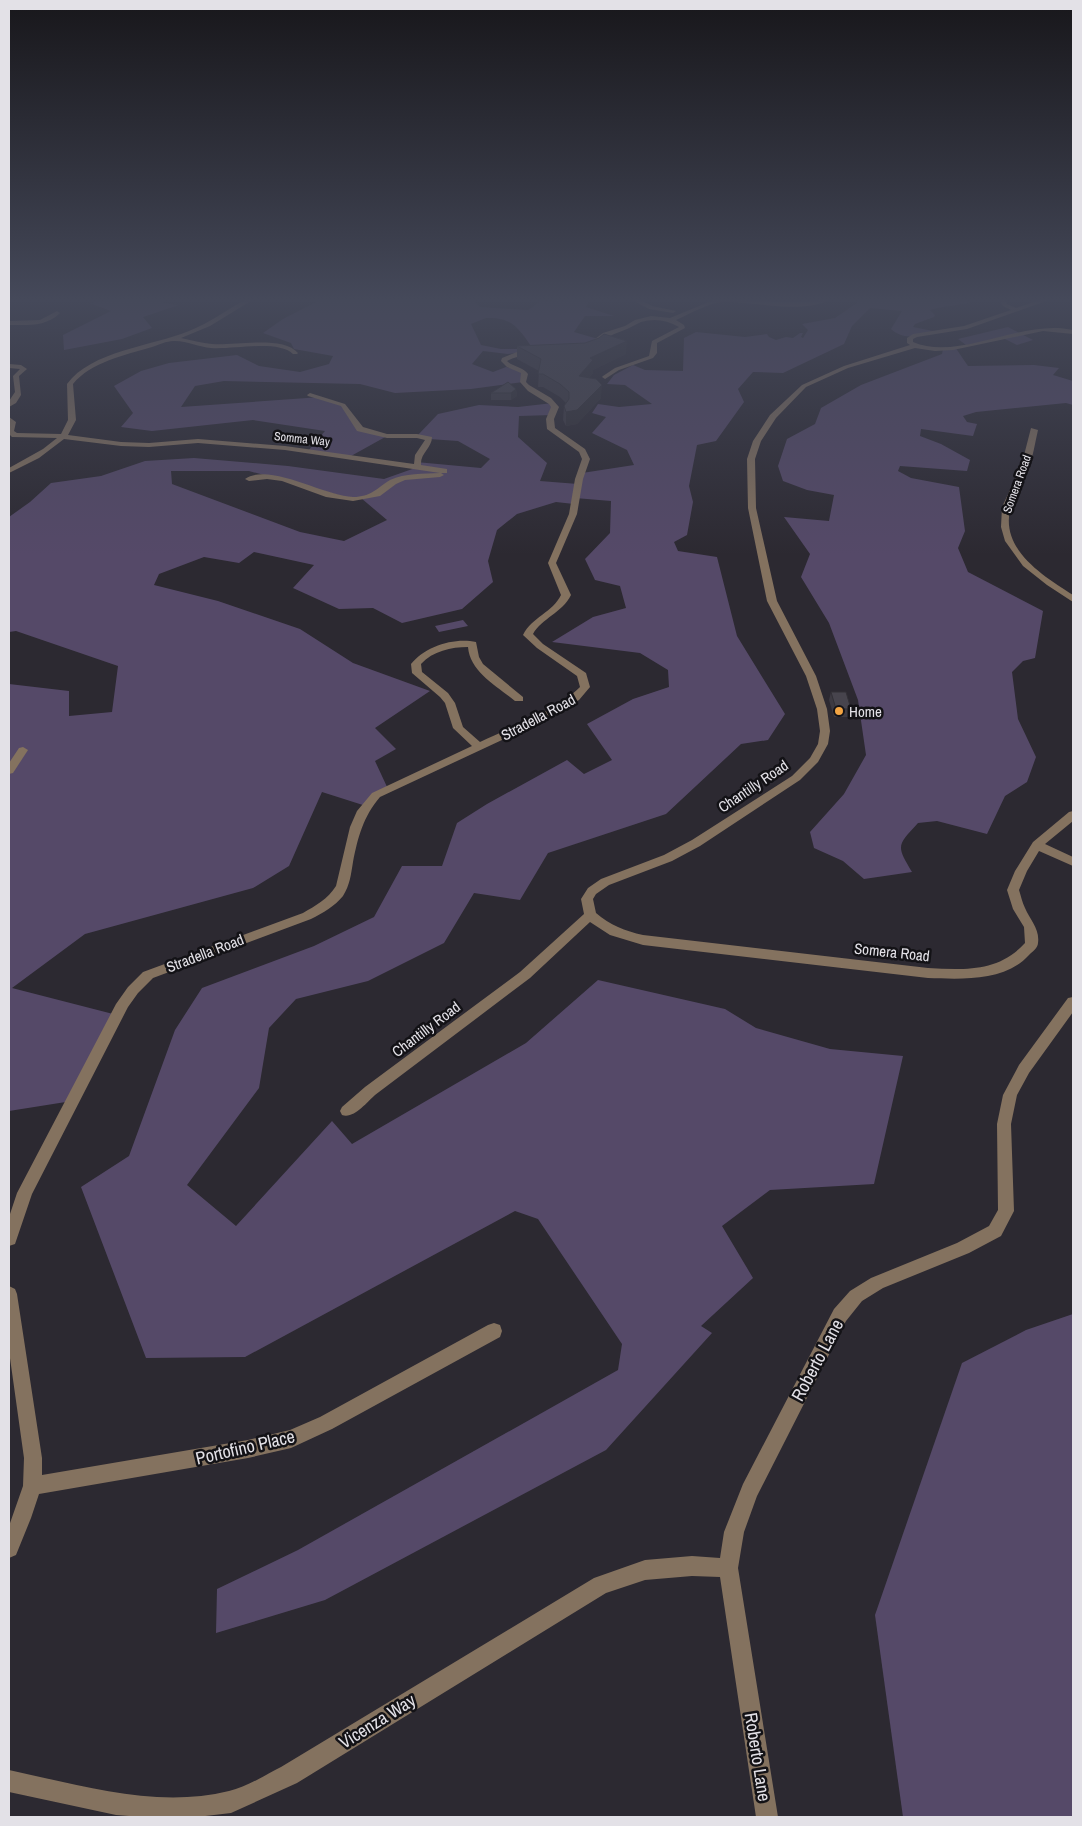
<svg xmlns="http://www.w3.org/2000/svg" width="1082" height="1826" font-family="'Archivo Narrow',sans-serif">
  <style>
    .green { fill: #554968; fill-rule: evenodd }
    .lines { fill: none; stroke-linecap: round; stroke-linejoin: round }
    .minor { fill: #84725f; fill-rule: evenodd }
    .wall { fill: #3d3a42 }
    .shaded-wall { fill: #323036 }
    .building { fill: #47444d; stroke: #323036 }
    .poi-dot { fill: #f3a443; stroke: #131216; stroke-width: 2 }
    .labels { text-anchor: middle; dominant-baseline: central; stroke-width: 5; stroke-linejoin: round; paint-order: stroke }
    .far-street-label { font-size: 12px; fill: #e3e1e7; stroke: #131216 }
    .poi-label { font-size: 15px; fill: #e3e1e7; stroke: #131216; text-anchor: start }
    .street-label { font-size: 15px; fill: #e3e1e7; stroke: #131216 }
    .near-street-label { font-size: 18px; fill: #e3e1e7; stroke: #131216 }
  </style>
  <rect width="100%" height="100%" fill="#2c2931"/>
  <g class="green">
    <path d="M118 299H167L162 303 179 305 143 317 152 328 122 339 64 350 63 335 111 311 89 303Z"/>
    <path d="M313 299H472L480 307 528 310 541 301C557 304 573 297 589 301L586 307 614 316H585L574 332 598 339 593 343 508 354 483 351 472 364 493 372 506 367 524 372 523 382 471 389 395 393 360 384 224 381 195 386 181 407 321 397 343 405 360 429 387 436 351 456 308 451 325 431 253 420 152 431 121 427 133 413 114 386 141 371 169 363 237 355 259 366 300 372 329 364 333 356 294 349 291 343 263 333 283 319 316 302ZM486 318C513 317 519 329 533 349H501L481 345 471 324Z"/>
    <path d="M857 299 975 301C960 306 946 305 930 310L935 315 934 317 915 324 913 327 933 331C917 336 905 341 891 329L902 311 870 308 852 326 844 344 783 373 753 372 738 389 744 402 716 441 697 445 689 486 693 502 687 535 674 542 678 551 717 557 737 636 785 714 768 740 741 744 666 814 548 853 520 900 474 893 444 943 368 981 296 999 269 1028 259 1088 187 1185 236 1226 332 1121 352 1144 526 1043 598 980 725 1009 756 1028 830 1049 903 1056 874 1184 770 1190 722 1226 753 1278 701 1326 712 1333 606 1450 325 1600 216 1633 217 1589 298 1550 618 1370 622 1344 538 1219 515 1211 245 1357 146 1358 81 1187 129 1156 175 1030 202 988 314 946 374 917 402 866H442L457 823 487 804 567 760 584 774 612 760 587 724 633 699 669 687 668 670 640 653 552 642 593 617 626 608 620 586 595 580 585 559 610 533 611 501 575 498 574 504 556 502 517 514 497 530 488 561 493 582 462 609 402 623 373 608 339 609 293 588 314 565 254 552 239 563 204 557 159 574 154 585 218 601 300 629 353 663 430 691 375 728 396 749 375 761 388 789 366 806 322 792 289 866 253 888 85 934 12 988 117 1015 72 1101 9 1111V684L69 691V716L112 712 118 666 16 631 9 632V517L30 502 51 483 101 476 145 461 194 458 288 466 384 479 418 467 416 462 481 468 490 459 458 441 429 439 417 436 438 414 479 405 518 407 553 403 552 415 519 416 518 437 547 463 540 481 578 484 582 473 634 465 627 450 592 433 606 417 592 413 598 404 619 407 652 404 625 385 607 384 614 375 633 365 645 370 683 371 684 338 696 332 745 337 767 334 769 337 776 340 786 337 793 338 800 333H803L801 337 803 338 808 330 802 324 835 318 857 303ZM171 471H249L353 499 361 498 387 520 344 541 300 532 172 484Z"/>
    <path d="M1008 327 1033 340 1017 345 1003 338 966 345 958 339Z"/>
    <path d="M955 347 968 366 1034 365 1059 368 1053 375 1073 381V405L1066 403 976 412 963 416 967 422 977 424 973 436 921 429 920 436 941 444 970 460 967 471 900 466 898 471 911 478 959 487 965 531 958 548 968 572 1043 611 1035 658 1023 661 1012 672 1018 719 1036 757 1027 782 1005 796 987 834 937 821 918 823C897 846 896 845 912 872L864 879 843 861 814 848 810 832 844 794 866 755 858 700 829 623 801 577 810 554 784 517 829 521 834 495 807 490 783 481 778 466 787 439 815 424 821 408 861 385 942 354 943 349Z"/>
    <path d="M463 620 468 626 439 632 435 626Z"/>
    <path d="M1073 1314V1817H903L875 1615 962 1363 1026 1330Z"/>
  </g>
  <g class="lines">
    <g class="minor">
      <path d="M246 299H254L210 326 181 338C191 340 202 343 212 344 234 346 283 335 298 353L297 354H293C278 339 232 350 211 348 199 347 185 340 173 341 167 341 158 345 152 347 125 355 91 362 73 384L76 420 68 435 121 442 149 443 198 439 285 446 414 464 415 455 425 440 417 438H387L357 431 341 406 308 396 307 395 310 393 345 404 363 427 387 434H417L432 437C432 448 420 453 421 465L447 469V473H441L444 475 440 477 405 480 396 484 380 496 353 501 326 497 282 481 267 479 249 481 245 479C269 462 324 496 353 497 371 497 377 488 390 480 405 473 424 474 440 473L285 450 198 443 149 447 121 446 64 439 39 458 9 473V468L43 449 57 438 12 437 9 434V417L16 422 14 431 17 433 61 434 68 420 67 384C91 351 152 346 189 331 209 323 227 310 246 299Z"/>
      <path d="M539 299H562L559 301Z"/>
      <path d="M630 299H639L652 306 676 311 673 313 649 309Z"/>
      <path d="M716 299 799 302 831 299C804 315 754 301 723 302 710 302 688 315 676 320L684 325 685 328 657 343V353L653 358 619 370 605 379 602 377 603 376 615 368 649 356 652 341 679 327C667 320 654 318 641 322 636 324 632 327 627 329 609 336 604 338 588 349L583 348 603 333 625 326 635 320 651 316 670 318Z"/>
      <path d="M999 299H1005L1007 304 1016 308 1042 299H1052L967 329 917 337 913 339V342C959 362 1022 318 1073 330V334L1043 331 953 350 935 351 915 348 848 368 806 387 776 418 761 441 755 459 756 508 777 601 816 676 827 709 830 731 828 744 818 762 800 780 700 846 672 861 609 885 596 894 593 899 596 913C610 925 625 931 643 935L928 968C964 970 999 972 1025 943L1024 927 1013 909 1007 890 1015 871 1033 842 1069 812 1073 811V821L1045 844 1073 857V866L1039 851 1027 871 1019 890C1021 896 1022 902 1025 908 1030 920 1040 929 1038 943 1038 948 1032 952 1029 955 1005 982 961 979 928 978L643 945 610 935 590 922 530 978 375 1095C366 1103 354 1119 342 1115L340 1111 342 1107 365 1087 520 972 584 914 581 899 588 888 601 879 664 855 692 840 792 776 810 758 818 744 820 731 817 709 806 676 767 601 748 508 747 459 753 441 770 415 802 385 844 366 910 345 907 343V338L913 334 964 326 1011 310 1003 306Z"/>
      <path d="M57 311 60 313C46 327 27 325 9 325V321L40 320Z"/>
      <path d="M517 352 534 351 537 353C529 357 519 354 507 361 513 367 524 367 528 374L526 382 529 385 551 398 559 407 554 419 555 428 585 449 590 459 583 479 577 514 556 563 571 595C562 613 542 618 533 634L543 644 586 673 590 687 579 700 534 725 380 797C363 817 358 837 353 862 351 874 350 885 343 896 335 906 323 913 311 919L153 978 138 993 128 1007 32 1194 15 1244 9 1246V1217L17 1193 116 1004 128 987 143 972 303 913C315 906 328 899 336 886L350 827 357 811 372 793 472 746 453 728 445 703 440 697 412 673 411 664C425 646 455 637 476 642L479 657 483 664 523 697V701H515C497 686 470 672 468 647 451 647 433 651 421 664L422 672 448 693 455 703 463 727 480 742C510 728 558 710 580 687L577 676 537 648 523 635C532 617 553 612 561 595L548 563 569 514 575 479 582 459 579 452 547 429 546 419 551 407 549 404 528 391 520 382 521 373 507 367 501 361 502 358Z"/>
      <path d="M9 364 21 365 27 369 19 376 21 395 16 403 9 407V401L15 392 13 376 20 369 9 368Z"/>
      <path d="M1031 428 1038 430C1035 443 1033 456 1029 468 1023 482 1013 495 1010 510 1001 551 1045 577 1073 595V602L1047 585 1023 566 1005 541 1001 527 1002 507 1021 467Z"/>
      <path d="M23 747 28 750 13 773 9 774V763L19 748Z"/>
      <path d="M1073 997V1012L1029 1073 1017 1095 1011 1124 1014 1211 1001 1236 969 1253 883 1288 862 1301 846 1321 757 1496 744 1532 738 1568 778 1817H756L720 1577 692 1576 645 1580 606 1593 297 1783 231 1813 197 1817H142L116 1815 9 1792V1770C80 1785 156 1809 229 1791 247 1787 265 1775 281 1767L594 1578 645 1560 692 1556 720 1558 724 1532 743 1484 834 1309 850 1291 871 1278 957 1243 989 1226 998 1210 997 1124 1003 1095 1019 1065 1068 998Z"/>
      <path d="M9 1286 15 1289 17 1294 42 1458V1475L248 1440 290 1430 320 1417 488 1325 494 1323 500 1325 502 1331 500 1337 332 1429 291 1448 248 1458 39 1494 31 1518 16 1555 9 1558V1526L23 1486 24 1458 9 1351Z"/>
    </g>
  </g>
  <g class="wall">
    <path d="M517 346 626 354 593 370V373L589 378 601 398 577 424 566 426 563 420 564 406 566 403 560 397 543 387H538L539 371 517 359Z"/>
    <path d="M516 389 517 396 511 400H491V393Z"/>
    <path d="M831 692 851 709 849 717H834L829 700Z"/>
  </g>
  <g class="shaded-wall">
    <path d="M627 341 626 354 593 370V373L579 390V376L590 358Z"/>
    <path d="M602 385 601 398 577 424 566 426V412Z"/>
    <path d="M516 389 517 396 511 400V393Z"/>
  </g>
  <g class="building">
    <path d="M604 334 627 341 590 358 593 360 579 376 596 379 602 385 577 410 566 412 564 406 569 399V392L560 384 543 374H538L541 359 517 346 585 343 599 338Z"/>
    <path d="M508 382 516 389 511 393H491Z"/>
    <path d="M831 692H846L851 709H836Z"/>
  </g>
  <linearGradient id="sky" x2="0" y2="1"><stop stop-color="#18171b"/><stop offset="0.54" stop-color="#45495a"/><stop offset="1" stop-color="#45495a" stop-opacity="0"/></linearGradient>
  <rect width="1082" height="555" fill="url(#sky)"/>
  <circle class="poi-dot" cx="839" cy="711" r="5"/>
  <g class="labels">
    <g class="far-street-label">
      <text transform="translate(302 439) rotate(6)">Somma Way</text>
      <text transform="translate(1017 484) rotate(-70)">Somera Road</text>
    </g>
    <g class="poi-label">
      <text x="849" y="711">Home</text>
    </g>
    <g class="street-label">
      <text transform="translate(538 717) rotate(-28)">Stradella Road</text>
      <text transform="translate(753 786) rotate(-34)">Chantilly Road</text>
      <text transform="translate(892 952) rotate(6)">Somera Road</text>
      <text transform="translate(205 953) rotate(-21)">Stradella Road</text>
      <text transform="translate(426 1029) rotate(-37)">Chantilly Road</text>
    </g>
    <g class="near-street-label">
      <text transform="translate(817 1360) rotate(-62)">Roberto Lane</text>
      <text transform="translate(245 1447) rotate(-13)">Portofino Place</text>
      <text transform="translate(377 1721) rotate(-32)">Vicenza Way</text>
      <text transform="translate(758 1757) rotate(81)">Roberto Lane</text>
    </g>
  </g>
  <rect width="1082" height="1826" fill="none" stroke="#e3e1e7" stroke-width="20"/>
</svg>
